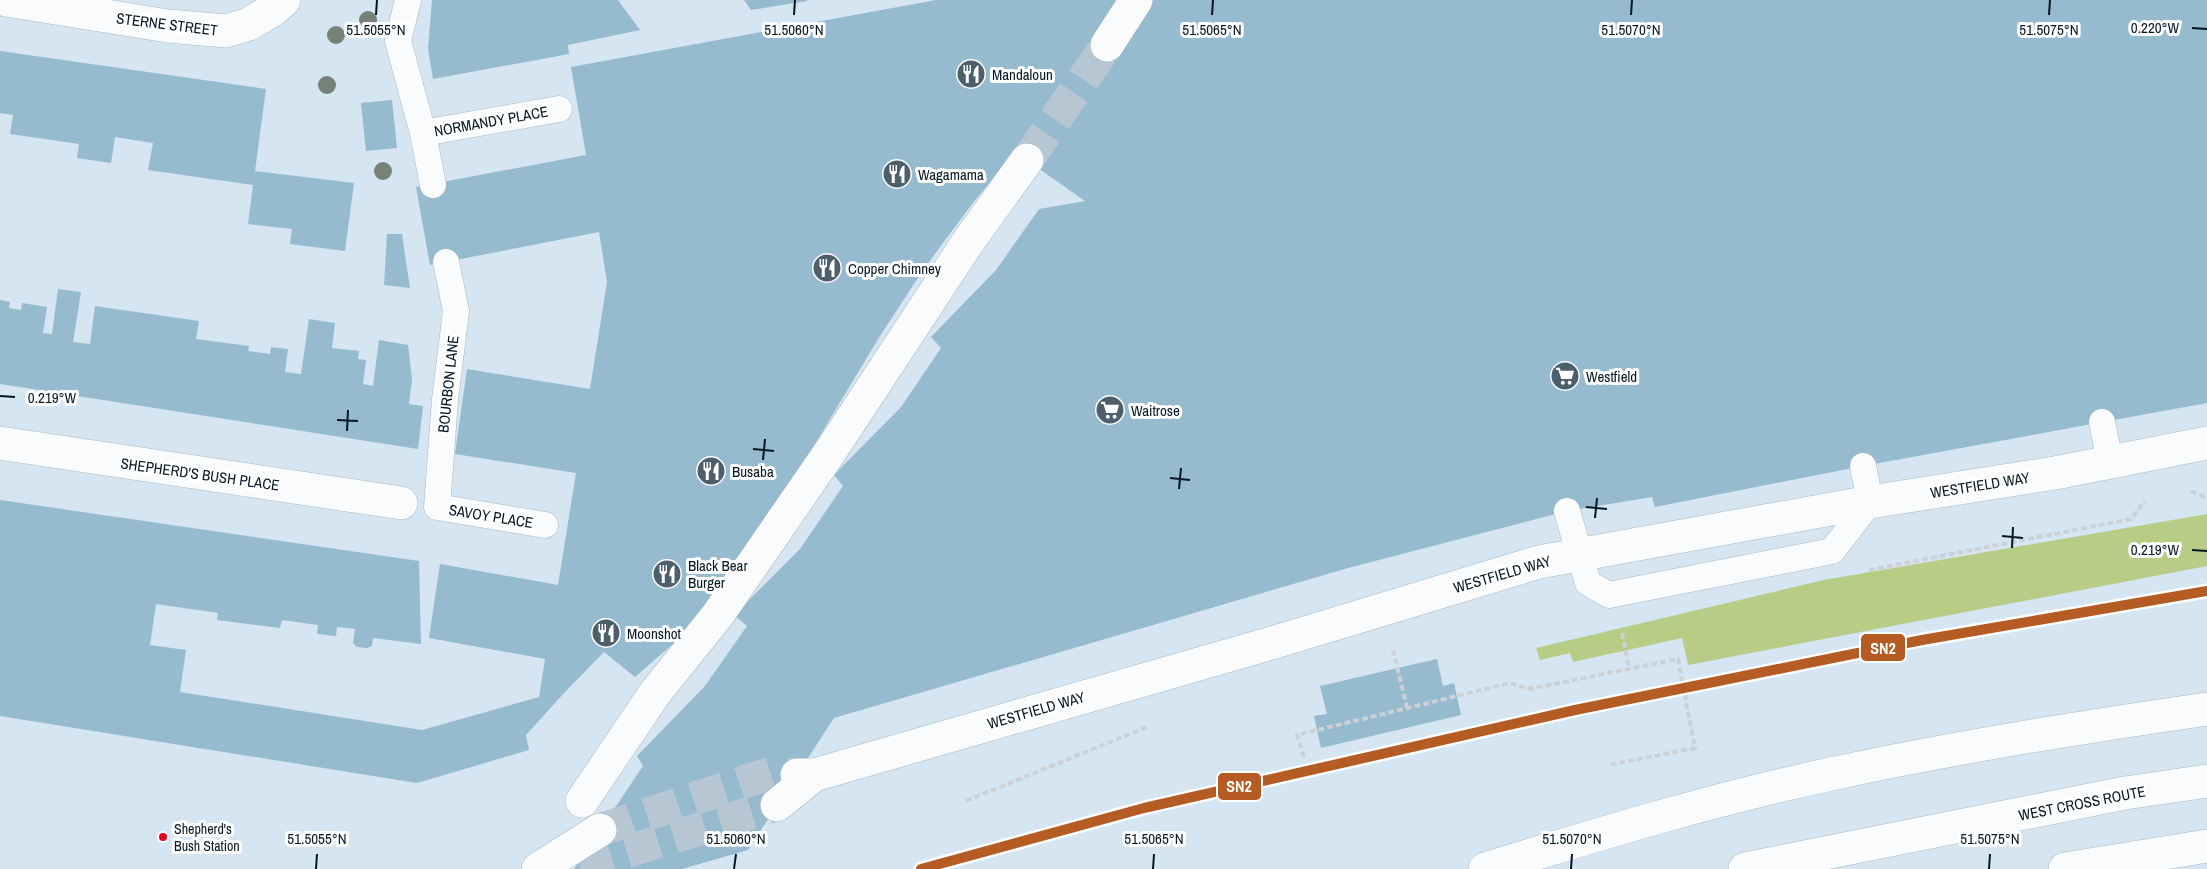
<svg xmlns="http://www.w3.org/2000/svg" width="2207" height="869" font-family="'Archivo Narrow',sans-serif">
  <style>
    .forest { fill: #b7cd86 }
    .building { fill: #96bace }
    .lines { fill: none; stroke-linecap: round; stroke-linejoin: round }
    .street-tunnel { stroke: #b6c6d2; stroke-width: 33; stroke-dasharray: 33 16; stroke-linecap: butt }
    .lane-casing { stroke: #a8b8c3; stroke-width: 27 }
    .street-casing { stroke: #a8b8c3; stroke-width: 34 }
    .highway-casing { stroke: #a8b8c3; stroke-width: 34 }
    .path { stroke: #ccd1d5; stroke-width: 4; stroke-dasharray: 6 3; stroke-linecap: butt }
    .lane { stroke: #f9fbfd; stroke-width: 26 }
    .street { stroke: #f9fbfd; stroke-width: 33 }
    .highway { stroke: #f9fbfd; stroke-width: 33 }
    .rail-1-casing { stroke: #fff; stroke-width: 15 }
    .rail-1 { stroke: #b55b24; stroke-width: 10 }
    .tree { fill: #77817a }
    .ticks { fill: none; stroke: #041723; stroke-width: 2 }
    .bus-dot { fill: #e4002b; stroke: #fff; stroke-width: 2 }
    .labels { text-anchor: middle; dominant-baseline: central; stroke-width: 6; stroke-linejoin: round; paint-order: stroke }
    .bus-label { font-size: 14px; fill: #041723; stroke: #fff; text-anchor: start }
    .street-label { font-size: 15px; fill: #041723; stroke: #fff }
    .poi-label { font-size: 15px; fill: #041723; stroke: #fff; text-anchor: start }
    .ticks-label { font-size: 15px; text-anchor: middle; fill: #041723; stroke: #fff; stroke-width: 6; stroke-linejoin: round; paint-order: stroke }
    .line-badge { stroke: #fff; stroke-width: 2 }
    .badge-label { font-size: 16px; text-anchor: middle; font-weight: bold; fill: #fff }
  </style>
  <rect width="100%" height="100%" fill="#d5e5f1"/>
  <path class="forest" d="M2207 514V566L1688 665 1682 638 1573 662 1570 653 1540 660 1536 648 1824 580Z"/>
  <g class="building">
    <path d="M432 0H618L640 30 568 45 569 54 433 79 428 48Z"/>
    <path d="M744 0H807V1L751 10Z"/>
    <path d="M936 0H2207V403L1863 466 1655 507 1652 497 1567 511 1348 568 834 718 748 850 682 869H574L643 766 637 756 705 686 747 626 734 615 800 549 843 486 834 475 901 407 941 348 931 337 996 270 1039 209 1085 201 1015 152 972 204 923 270 880 336 760 535 675 642 635 677 604 652 565 692 526 735 529 750 417 783 0 716V500L419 561 421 644 373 638 372 646 367 648 357 647 353 643 355 629 337 627 336 636 317 634 318 625 282 620 280 628 217 620 218 613 156 604 150 645 186 650 180 692 422 730 539 697 545 659 429 638 440 564 558 585 576 473 455 454 467 369 590 389 607 282 599 232 430 265 416 187 586 155 571 67Z"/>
    <path d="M0 51 266 89 255 171 354 183 345 251 290 244 292 229 248 224 253 185 148 170 153 143 115 137 111 163 77 158 79 144 10 134 13 115 0 113Z"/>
    <path d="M392 100 397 148 366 151 361 103Z"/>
    <path d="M387 234H402L410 288 384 285Z"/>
    <path d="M58 289 81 292 73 342 90 344 95 306 199 321 196 339 249 346 248 351 270 354 271 347 288 349 285 372 301 374 309 319 335 323 332 348 359 351 358 359 366 360 363 384 373 386 379 340 408 345 412 379 409 404 423 406 418 449 0 384V300L10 302 9 308 21 310 22 303 47 307 43 333 52 334Z"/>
    <path d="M1437 659 1443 686 1454 683 1461 715 1321 748 1314 716 1327 714 1320 686Z"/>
  </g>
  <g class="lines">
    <g class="street-tunnel">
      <path d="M1027 160 1107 45"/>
      <path d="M600 830 771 773 797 775"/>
      <path d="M579 862 603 859 777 805"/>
    </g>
    <g class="lane-casing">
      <g id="lane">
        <path d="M408 0 398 41 423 133 433 185"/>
        <path d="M423 133 559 109"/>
        <path d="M446 262 456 311 445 400 437 507 545 525"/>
        <path d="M2102 422 2110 462"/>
        <path d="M1567 511 1588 583 1609 595 1832 551 1870 502 1863 466"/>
      </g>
    </g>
    <g class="street-casing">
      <g id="street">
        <path d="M6 0 168 26 226 31 249 24 274 9 284 0"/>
        <path d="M1107 45 1136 0"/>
        <path d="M0 443 401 503"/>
        <path d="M797 775H814L1275 642 1539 562 1870 502 2055 473 2207 443"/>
        <path d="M582 801 655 693 717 616 832 449 968 242 1027 160"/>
        <path d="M777 805 814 775"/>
        <path d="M538 869 600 830"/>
      </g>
    </g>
    <g class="highway-casing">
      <g id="highway">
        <path d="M1485 869C1599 834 1714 799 1831 774 1955 747 2081 727 2207 709"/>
        <path d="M1745 869 2125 793 2207 781"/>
        <path d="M2065 869 2207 846"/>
      </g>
    </g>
    <g class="path">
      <path d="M2191 491 2207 498"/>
      <path d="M1869 570 2131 519 2145 501"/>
      <path d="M1622 633 1629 668"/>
      <path d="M1393 650 1407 708"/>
      <path d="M1304 757 1297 735 1510 683 1529 689 1678 659 1695 748 1608 765"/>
      <path d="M966 801 1147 727"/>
    </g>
    <use href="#lane" class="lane"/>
    <use href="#street" class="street"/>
    <use href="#highway" class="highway"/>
    <g class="rail-1-casing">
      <path id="rail-1" d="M921 869 1144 808 1575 710 1922 640 2207 591"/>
    </g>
    <use href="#rail-1" class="rail-1"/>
  </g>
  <g class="tree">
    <circle cx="368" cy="20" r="9"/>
    <circle cx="336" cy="35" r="9"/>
    <circle cx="327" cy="85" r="9"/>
    <circle cx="383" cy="171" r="9"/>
  </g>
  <path class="ticks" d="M376 15 377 0M794 15 795 0M1212 15 1213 0M1631 15 1632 0M2049 15 2050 0M2192 28 2207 29M0 396 15 397M337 420 358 421M347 431 348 410M753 449 774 451M763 460 765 439M1170 478 1190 480M1179 489 1181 468M1586 507 1607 509M1595 518 1597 498M2002 536 2023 538M2012 548 2013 527M2192 550 2207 551M316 869 317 854M734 869 736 854M1153 869 1154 854M1571 869 1572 854M1989 869 1990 854"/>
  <defs>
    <g id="restaurant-disc" transform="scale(1.5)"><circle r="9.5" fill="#4d5f6b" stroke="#fff"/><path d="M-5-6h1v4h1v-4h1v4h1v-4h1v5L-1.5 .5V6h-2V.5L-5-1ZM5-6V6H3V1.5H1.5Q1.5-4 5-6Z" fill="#fff"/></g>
    <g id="supermarket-disc" transform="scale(1.5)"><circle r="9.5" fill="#4d5f6b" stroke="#fff"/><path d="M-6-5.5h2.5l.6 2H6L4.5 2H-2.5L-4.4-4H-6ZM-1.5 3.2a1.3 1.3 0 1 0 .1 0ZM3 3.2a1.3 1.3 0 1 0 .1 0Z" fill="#fff"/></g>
  </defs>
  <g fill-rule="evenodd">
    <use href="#restaurant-disc" x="971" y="74"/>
    <use href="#restaurant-disc" x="897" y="174"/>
    <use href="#restaurant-disc" x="827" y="268"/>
    <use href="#supermarket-disc" x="1565" y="376"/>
    <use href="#supermarket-disc" x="1110" y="410"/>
    <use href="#restaurant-disc" x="711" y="471"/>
    <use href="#restaurant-disc" x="667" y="574"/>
    <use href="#restaurant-disc" x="606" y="633"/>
  </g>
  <circle class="bus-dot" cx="163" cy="837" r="5"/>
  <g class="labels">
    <g class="bus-label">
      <text x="174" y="829">Shepherd's<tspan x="174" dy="17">Bush Station</tspan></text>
    </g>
    <g class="street-label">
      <text transform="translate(167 24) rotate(7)">STERNE STREET</text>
      <text transform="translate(491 121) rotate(-10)">NORMANDY PLACE</text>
      <text transform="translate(448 384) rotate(-84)">BOURBON LANE</text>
      <text transform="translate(200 474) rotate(8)">SHEPHERD'S BUSH PLACE</text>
      <text transform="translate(1980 485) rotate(-9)">WESTFIELD WAY</text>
      <text transform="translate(491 516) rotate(9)">SAVOY PLACE</text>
      <text transform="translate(1502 574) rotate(-16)">WESTFIELD WAY</text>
      <text transform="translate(1036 710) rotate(-16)">WESTFIELD WAY</text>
      <text transform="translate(2082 803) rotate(-11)">WEST CROSS ROUTE</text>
    </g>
    <g class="poi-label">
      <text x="992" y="74">Mandaloun</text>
      <text x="918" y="174">Wagamama</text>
      <text x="848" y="268">Copper Chimney</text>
      <text x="1586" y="376">Westfield</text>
      <text x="1131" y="410">Waitrose</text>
      <text x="732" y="471">Busaba</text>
      <text x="688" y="565">Black Bear<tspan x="688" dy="17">Burger</tspan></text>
      <text x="627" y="633">Moonshot</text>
    </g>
  </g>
  <g class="ticks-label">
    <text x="2155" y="33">0.220°W</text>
    <text x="376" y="35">51.5055°N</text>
    <text x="794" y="35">51.5060°N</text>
    <text x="1212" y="35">51.5065°N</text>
    <text x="1631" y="35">51.5070°N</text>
    <text x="2049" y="35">51.5075°N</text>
    <text x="52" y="403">0.219°W</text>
    <text x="2155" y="555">0.219°W</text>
    <text x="317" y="844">51.5055°N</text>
    <text x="736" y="844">51.5060°N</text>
    <text x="1154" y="844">51.5065°N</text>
    <text x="1572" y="844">51.5070°N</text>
    <text x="1990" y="844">51.5075°N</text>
  </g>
  <g class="line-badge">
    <rect x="1860" y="633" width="46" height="29" rx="6" fill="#b55b24"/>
    <rect x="1217" y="772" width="45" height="29" rx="6" fill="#b55b24"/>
  </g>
  <g class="badge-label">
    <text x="1883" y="654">SN2</text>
    <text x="1239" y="792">SN2</text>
  </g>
</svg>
